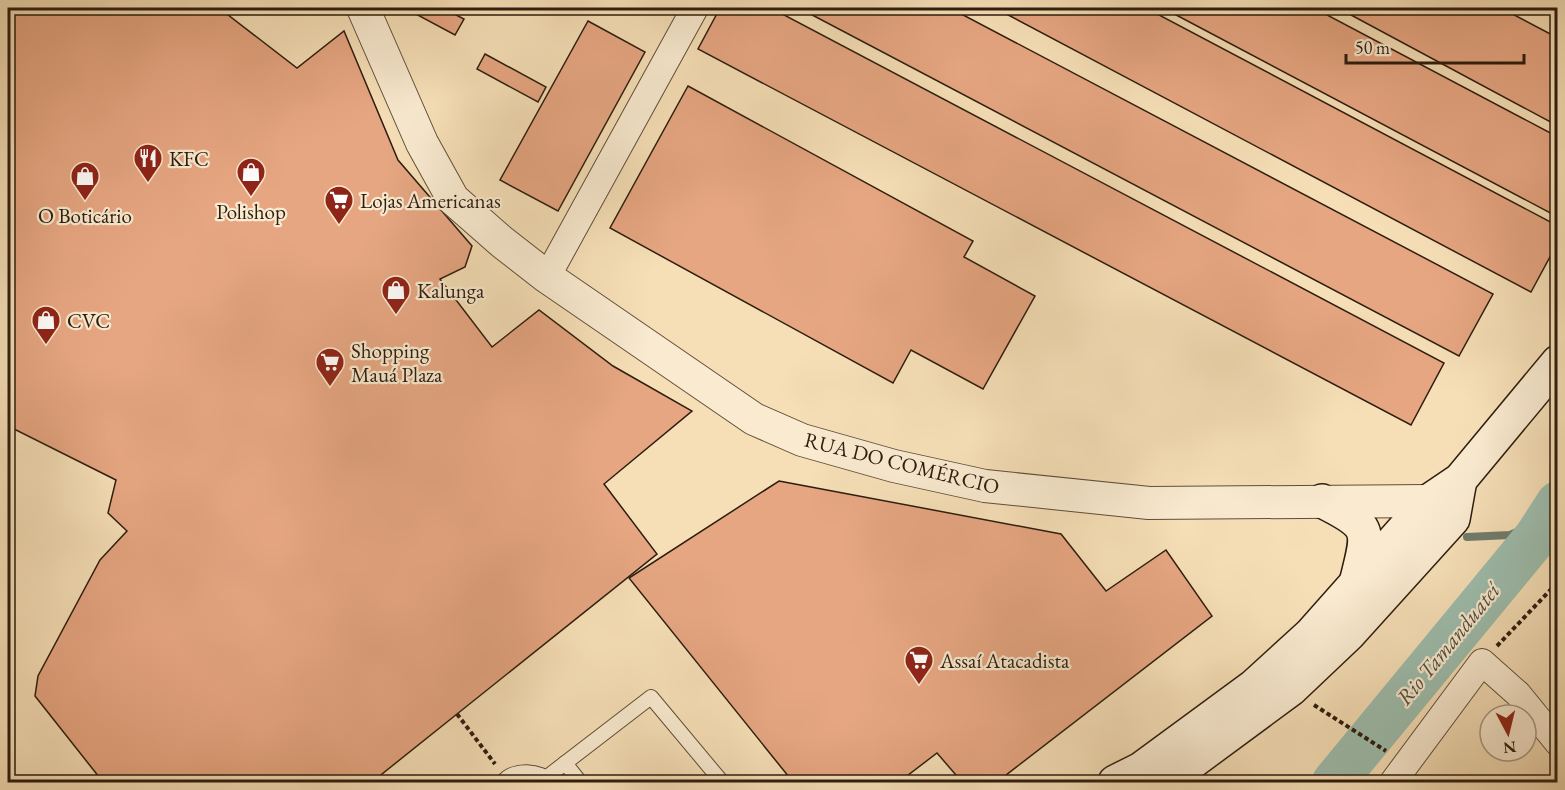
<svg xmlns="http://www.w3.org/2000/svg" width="1565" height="790" font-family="'EB Garamond',serif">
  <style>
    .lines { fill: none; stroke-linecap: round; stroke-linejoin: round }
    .stream { stroke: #707d6e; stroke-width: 8 }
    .river { stroke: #9dbdad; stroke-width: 44 }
    .building { fill: #e6a682; stroke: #2d1d0f; stroke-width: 1.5 }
    .service-casing { stroke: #5f4e39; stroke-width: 16 }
    .minor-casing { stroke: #5f4e39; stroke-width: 28 }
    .tertiary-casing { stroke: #5f4e39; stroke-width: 34 }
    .secondary-casing { stroke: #2d1d0f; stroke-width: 36 }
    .path { stroke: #2d1d0f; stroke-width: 4; stroke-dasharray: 4.5 3; stroke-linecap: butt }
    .service { stroke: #f9ead0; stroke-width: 14 }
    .minor { stroke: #f9ead0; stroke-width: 26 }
    .tertiary { stroke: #f9ead0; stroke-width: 32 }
    .secondary { stroke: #f9ead0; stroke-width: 33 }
    .labels { text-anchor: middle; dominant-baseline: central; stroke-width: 4.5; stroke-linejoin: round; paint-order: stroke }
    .poi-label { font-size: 21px; fill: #2d1d0f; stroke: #f9ead0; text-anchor: start }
    .street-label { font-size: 21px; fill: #2d1d0f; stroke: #f9ead0 }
    .water-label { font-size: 22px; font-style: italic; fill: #4f4d3e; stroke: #f9ead0 }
  </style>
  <rect width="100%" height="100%" fill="#f6dfb7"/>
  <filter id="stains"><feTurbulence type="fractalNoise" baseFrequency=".00333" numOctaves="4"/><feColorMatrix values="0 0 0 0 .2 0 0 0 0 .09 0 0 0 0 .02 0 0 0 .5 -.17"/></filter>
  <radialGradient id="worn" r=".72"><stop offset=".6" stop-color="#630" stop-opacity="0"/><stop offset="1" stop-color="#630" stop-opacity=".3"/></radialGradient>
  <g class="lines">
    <path class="stream" d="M1467 537 1510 535 1547 519"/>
    <path class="river" d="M1334 782 1536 537 1558 503"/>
  </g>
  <g class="building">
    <path d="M8 8H219L297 68 344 31 398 160 472 246 465 267 440 279 492 347 539 310 613 366 692 411 604 484 657 554 372 782H103L35 696 38 676 100 560 127 531 108 513 116 480 8 426Z"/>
    <path d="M414 8H443L464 19 455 35 412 12Z"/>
    <path d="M720 8H771L1444 363 1411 425 698 49Z"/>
    <path d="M799 8H950L1493 294 1459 356Z"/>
    <path d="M995 8H1146L1558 226V242L1531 292Z"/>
    <path d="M1163 8H1314L1558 137V217Z"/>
    <path d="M1338 8H1501L1558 38V126Z"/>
    <path d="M588 21 645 52 558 211 500 180Z"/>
    <path d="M485 54 546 87 538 102 477 69Z"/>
    <path d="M688 86 973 241 964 257 1035 296 983 389 911 350 893 383 610 228Z"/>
    <path d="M779 481 1061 534 1106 591 1166 550 1212 616 997 782H962L937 753 899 782H793L629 578Z"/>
  </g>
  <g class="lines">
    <g class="service-casing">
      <g id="service">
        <path d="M565 763 580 782"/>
        <path d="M547 777 651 697 722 782"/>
        <path d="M503 782C513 768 541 770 551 782"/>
      </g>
    </g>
    <g class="minor-casing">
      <g id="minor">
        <path d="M547 277 695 8"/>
        <path d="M1393 782 1482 662 1518 694 1558 743"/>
      </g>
    </g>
    <g class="tertiary-casing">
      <path id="tertiary" d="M363 8 422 143 453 199 502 242 547 277 754 419 802 440 894 466 985 486 1149 503 1429 501 1446 514"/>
    </g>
    <g class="secondary-casing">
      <g id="secondary">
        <path d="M1322 501C1374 527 1369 530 1356 583"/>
        <path d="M1115 782 1141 769 1254 686 1311 634 1429 501 1460 480 1558 362"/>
        <path d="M1165 782 1291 689 1349 634 1453 519 1460 480"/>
      </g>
    </g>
    <g class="path">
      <path d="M1497 646 1558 582"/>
      <path d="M1314 705 1386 751"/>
      <path d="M457 714 495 764"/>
    </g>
    <use href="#service" class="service"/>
    <use href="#minor" class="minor"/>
    <use href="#tertiary" class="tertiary"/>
    <use href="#secondary" class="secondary"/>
  </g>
  <defs>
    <g id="restaurant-pin" transform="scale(1.5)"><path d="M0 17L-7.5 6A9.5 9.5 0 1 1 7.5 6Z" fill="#8f2418" stroke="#f9ead0"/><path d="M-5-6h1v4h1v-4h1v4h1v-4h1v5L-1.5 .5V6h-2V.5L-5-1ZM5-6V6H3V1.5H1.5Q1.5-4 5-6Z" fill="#fff"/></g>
    <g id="shop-pin" transform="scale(1.5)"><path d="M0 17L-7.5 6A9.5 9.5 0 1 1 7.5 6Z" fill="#8f2418" stroke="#f9ead0"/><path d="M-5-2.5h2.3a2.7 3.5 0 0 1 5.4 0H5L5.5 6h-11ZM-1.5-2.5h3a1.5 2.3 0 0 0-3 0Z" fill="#fff"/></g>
    <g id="supermarket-pin" transform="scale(1.5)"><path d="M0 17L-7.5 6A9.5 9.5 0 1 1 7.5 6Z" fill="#8f2418" stroke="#f9ead0"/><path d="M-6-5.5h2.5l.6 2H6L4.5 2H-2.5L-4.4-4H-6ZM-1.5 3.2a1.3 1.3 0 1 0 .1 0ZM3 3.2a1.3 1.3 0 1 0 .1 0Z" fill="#fff"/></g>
  </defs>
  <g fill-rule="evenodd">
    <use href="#restaurant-pin" x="148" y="158"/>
    <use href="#shop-pin" x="251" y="172"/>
    <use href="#shop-pin" x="85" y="176"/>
    <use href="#supermarket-pin" x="339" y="200"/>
    <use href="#shop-pin" x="396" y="290"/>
    <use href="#shop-pin" x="46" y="320"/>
    <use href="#supermarket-pin" x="330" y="362"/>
    <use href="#supermarket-pin" x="919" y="660"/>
  </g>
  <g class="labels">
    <g class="poi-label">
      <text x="169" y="158">KFC</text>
      <text x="360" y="200">Lojas Americanas</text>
      <text x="251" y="211" text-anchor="middle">Polishop</text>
      <text x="85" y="215" text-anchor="middle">O Boticário</text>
      <text x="417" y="290">Kalunga</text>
      <text x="67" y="320">CVC</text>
      <text x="351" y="350">Shopping<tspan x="351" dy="24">Mauá Plaza</tspan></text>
      <text x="940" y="660">Assaí Atacadista</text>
    </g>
    <g class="street-label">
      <text transform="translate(902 463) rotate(14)">RUA DO COMÉRCIO</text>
    </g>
    <g class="water-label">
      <text transform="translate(1448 644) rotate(-51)">Rio Tamanduateí</text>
    </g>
  </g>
  <rect width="1565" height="790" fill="none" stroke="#f6dfb7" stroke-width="30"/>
  <rect x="9" y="9" width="1547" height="772" fill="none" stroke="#2d1d0f" stroke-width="3"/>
  <rect x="15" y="15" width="1535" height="760" fill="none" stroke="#2d1d0f" stroke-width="1.5"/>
  <g transform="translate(1508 733) rotate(173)"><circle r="28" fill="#f9ead0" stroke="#a79883" stroke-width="1.5"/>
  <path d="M0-4.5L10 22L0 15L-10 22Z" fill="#8f2418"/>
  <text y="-9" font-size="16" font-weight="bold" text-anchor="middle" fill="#2d1d0f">N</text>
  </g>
  <path d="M1346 54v9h178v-9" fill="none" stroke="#2d1d0f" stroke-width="3"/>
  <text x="1355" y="54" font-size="18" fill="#2d1d0f" stroke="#f9ead0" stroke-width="4.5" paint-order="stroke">50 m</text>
  <rect width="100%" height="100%" filter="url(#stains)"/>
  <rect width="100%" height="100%" fill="url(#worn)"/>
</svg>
